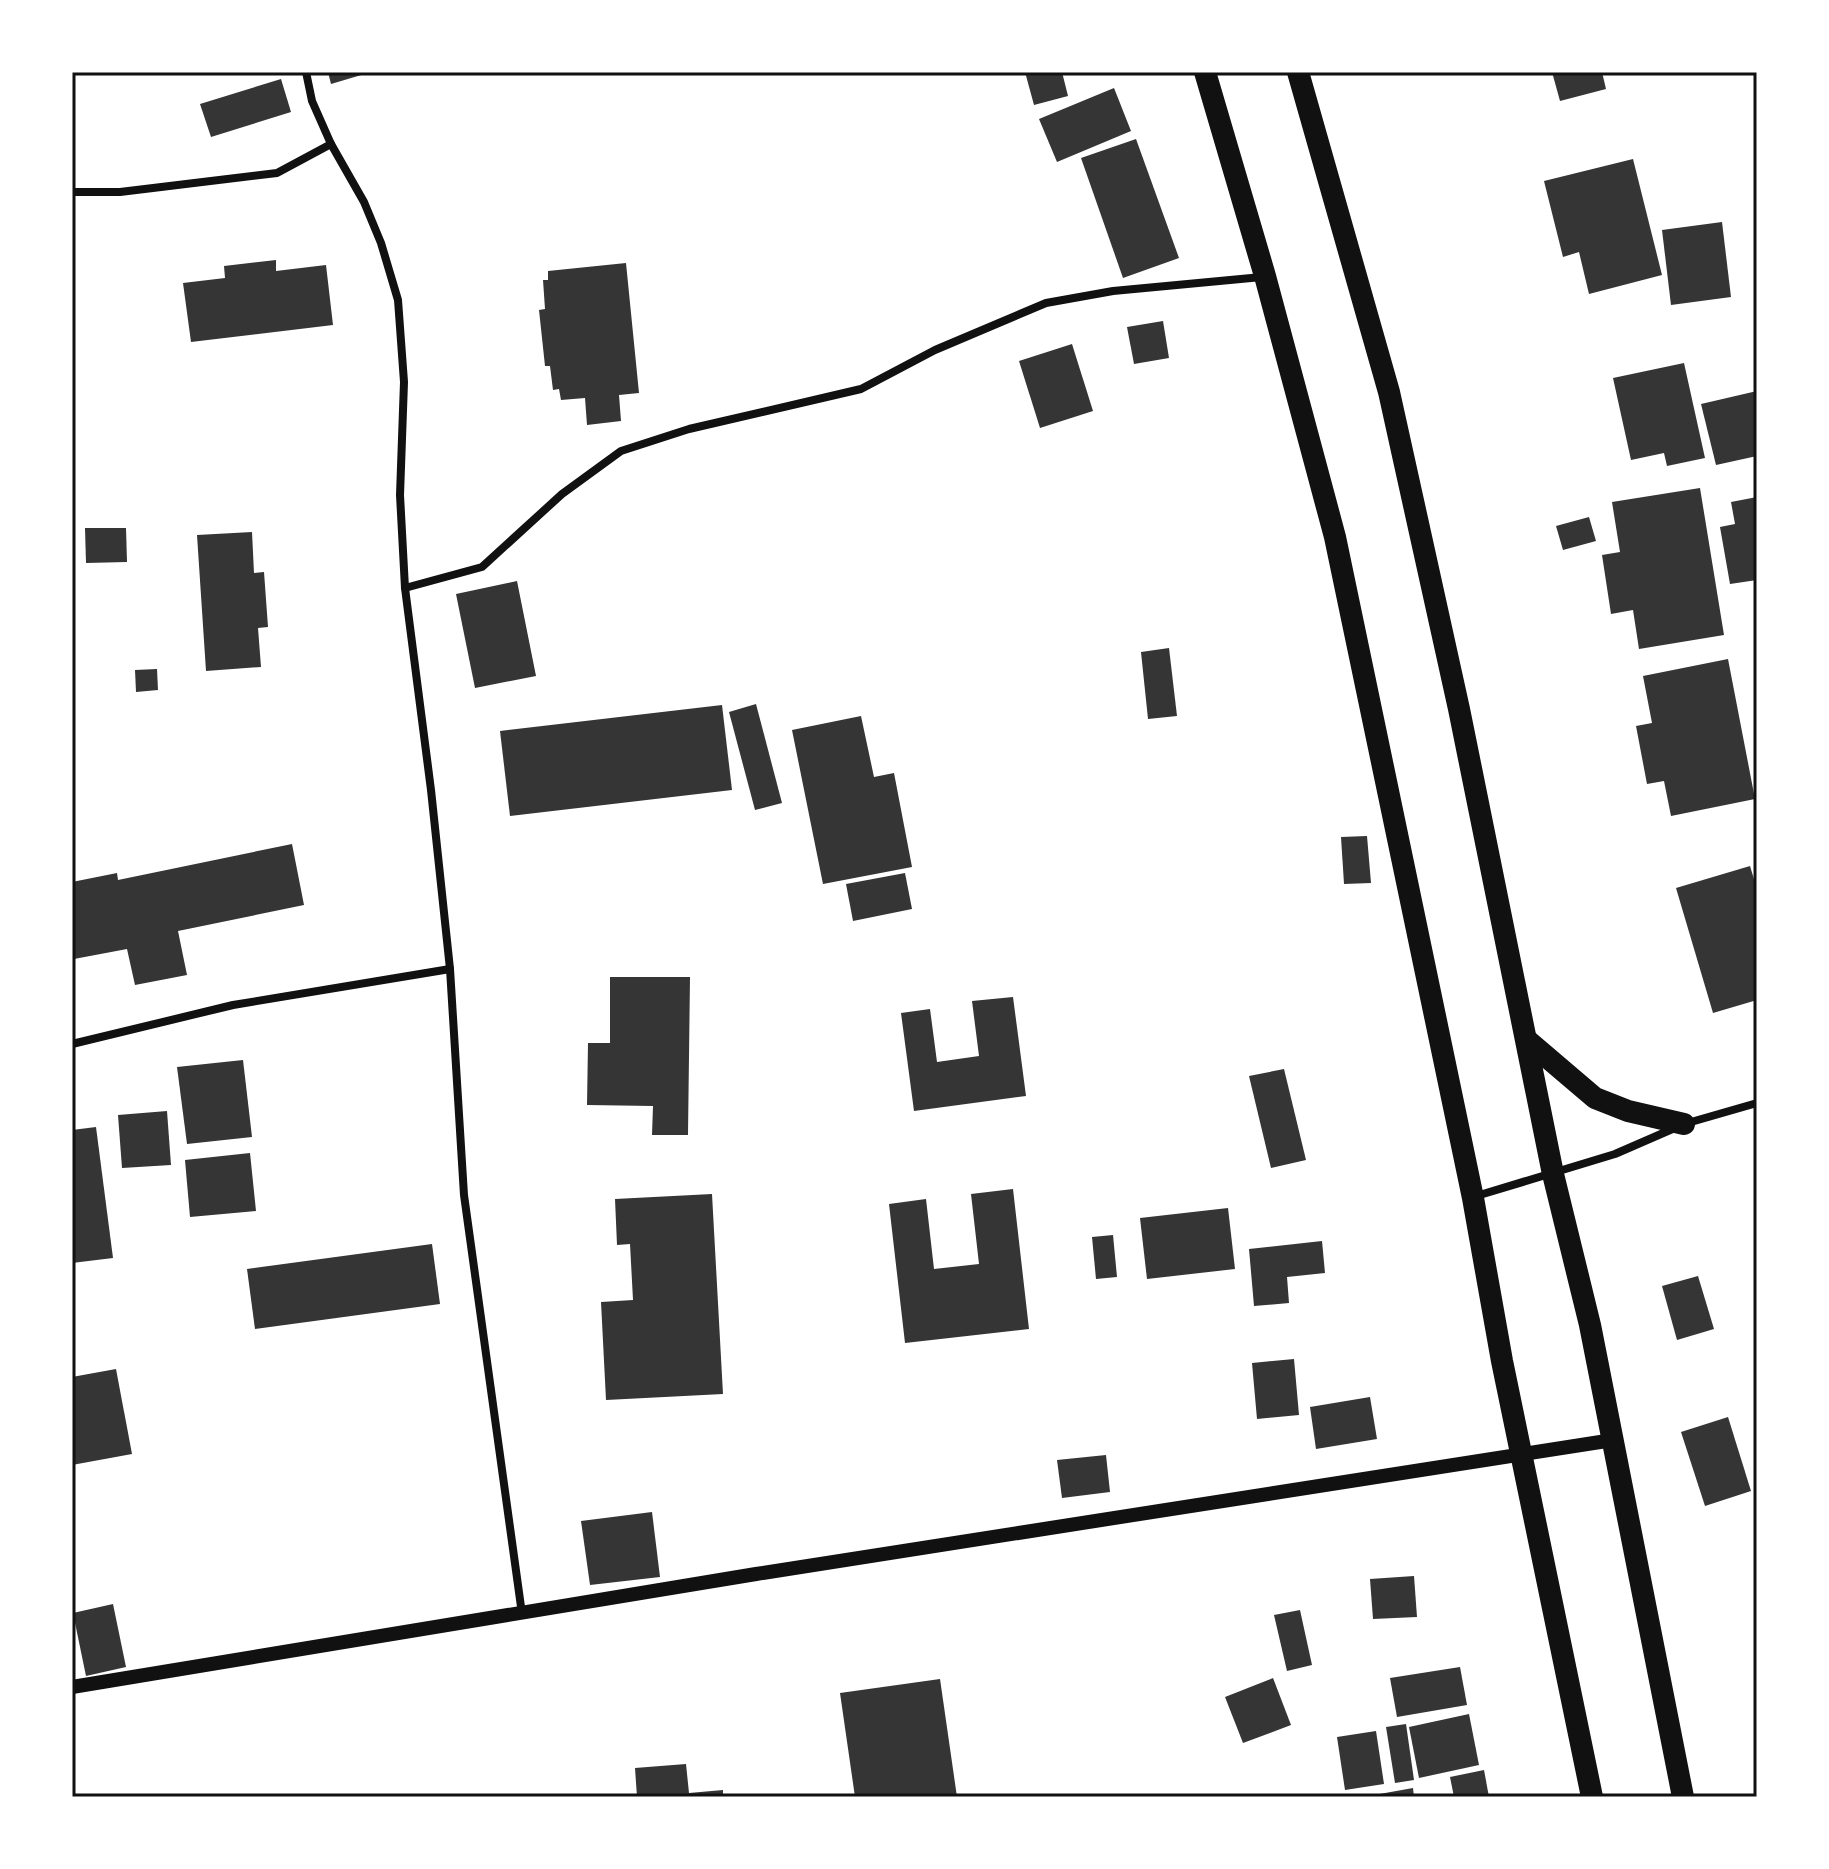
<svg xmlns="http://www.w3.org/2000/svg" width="1829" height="1869" font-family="Roboto,sans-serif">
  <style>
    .building { fill: #353535 }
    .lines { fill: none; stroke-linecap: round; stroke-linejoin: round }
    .minor { stroke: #111; stroke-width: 8 }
    .tertiary { stroke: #111; stroke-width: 14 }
    .trunk { stroke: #111; stroke-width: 22 }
    .neatline { fill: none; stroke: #111; stroke-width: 3 }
  </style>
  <rect width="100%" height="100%" fill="#fff"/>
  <g class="building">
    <path d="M328 72H368V73L331 84Z"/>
    <path d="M1025 72H1062L1068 96 1034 105Z"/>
    <path d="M1552 72H1602L1606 89 1560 101Z"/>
    <path d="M281 79 291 112 211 137 200 104Z"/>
    <path d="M1114 88 1131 131 1057 162 1039 119Z"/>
    <path d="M1136 139 1179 258 1123 278 1081 158Z"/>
    <path d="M1633 159 1662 275 1589 294 1579 252 1563 257 1544 181Z"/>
    <path d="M1722 222 1731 297 1671 305 1662 230Z"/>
    <path d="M276 260V271L326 265 333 325 191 342 183 283 225 278 224 266Z"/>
    <path d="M626 263 639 393 619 395 621 421 587 425 585 398 561 400 559 389 553 390 550 366H545L539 310 545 309 543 280H548V271Z"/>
    <path d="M1163 321 1169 358 1134 364 1127 327Z"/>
    <path d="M1072 344 1093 411 1040 428 1019 361Z"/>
    <path d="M1684 363 1705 458 1667 466 1664 453 1631 460 1613 378Z"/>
    <path d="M1757 391V456L1716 465 1701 404Z"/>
    <path d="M1700 488 1724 635 1639 649 1633 610 1611 614 1602 555 1620 552 1612 502Z"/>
    <path d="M1757 497V580L1730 584 1720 527 1735 524 1731 502Z"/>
    <path d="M1589 517 1596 541 1563 550 1556 526Z"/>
    <path d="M85 528H126L127 562 86 563Z"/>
    <path d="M252 532 254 573 264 572 268 627 258 628 261 667 206 671 197 535Z"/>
    <path d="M517 581 536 676 475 688 456 594Z"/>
    <path d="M1169 648 1177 716 1148 719 1141 652Z"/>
    <path d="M1728 659 1755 799 1671 816 1664 781 1647 784 1636 726 1652 723 1643 676Z"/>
    <path d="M157 669 158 690 136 692 135 670Z"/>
    <path d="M756 704 782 803 755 810 729 712Z"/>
    <path d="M722 705 732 790 510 816 500 731Z"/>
    <path d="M861 716 874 777 894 773 912 867 823 884 792 730Z"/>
    <path d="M1367 836 1371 883 1344 884 1341 837Z"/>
    <path d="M292 844 304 905 178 931 187 975 135 985 127 949 74 959 72 949V882L117 873 118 880Z"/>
    <path d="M1750 866 1757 889V1000L1713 1013 1676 888Z"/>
    <path d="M905 873 912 909 853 921 846 884Z"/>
    <path d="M610 977H690L688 1135H652L653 1106 587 1105 588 1043H610Z"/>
    <path d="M1013 997 1026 1096 914 1111 901 1013 930 1009 937 1062 979 1056 972 1001Z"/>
    <path d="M243 1060 252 1137 187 1144 177 1067Z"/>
    <path d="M1284 1069 1306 1160 1271 1168 1249 1076Z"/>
    <path d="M167 1111 171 1165 122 1168 118 1115Z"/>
    <path d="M96 1127 113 1258 72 1263V1130Z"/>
    <path d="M250 1153 256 1211 190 1217 185 1160Z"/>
    <path d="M1013 1189 1029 1329 905 1343 889 1204 926 1199 934 1269 979 1264 971 1194Z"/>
    <path d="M712 1194 723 1394 606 1400 601 1302 633 1300 630 1244 617 1245 615 1199Z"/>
    <path d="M1228 1208 1235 1269 1147 1279 1140 1218Z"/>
    <path d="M1113 1235 1117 1277 1096 1279 1092 1237Z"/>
    <path d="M1322 1241 1325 1273 1287 1277 1289 1303 1254 1306 1249 1249Z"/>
    <path d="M432 1244 440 1304 255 1329 247 1269Z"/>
    <path d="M1698 1276 1714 1329 1677 1340 1662 1286Z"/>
    <path d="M1294 1359 1299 1415 1257 1419 1252 1363Z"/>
    <path d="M116 1369 132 1454 72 1465V1377Z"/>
    <path d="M1370 1397 1377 1439 1316 1449 1310 1407Z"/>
    <path d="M1728 1417 1751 1491 1705 1506 1681 1432Z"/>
    <path d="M1106 1455 1110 1492 1062 1498 1057 1460Z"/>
    <path d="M652 1512 660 1577 590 1585 581 1521Z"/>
    <path d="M1414 1576 1417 1617 1373 1619 1370 1579Z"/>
    <path d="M113 1604 126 1667 86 1676 73 1613Z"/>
    <path d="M1300 1610 1312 1665 1287 1671 1274 1615Z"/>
    <path d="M1460 1667 1467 1705 1397 1717 1390 1678Z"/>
    <path d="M1273 1678 1291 1725 1243 1743 1225 1697Z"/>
    <path d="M940 1679 957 1797H855L840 1693Z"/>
    <path d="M1469 1714 1479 1765 1419 1778 1409 1727Z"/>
    <path d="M1406 1724 1414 1780 1395 1783 1386 1727Z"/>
    <path d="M1376 1731 1384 1784 1345 1790 1337 1737Z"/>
    <path d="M686 1764 689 1793 723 1790V1797H637L635 1768Z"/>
    <path d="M1484 1770 1489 1797H1454L1450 1777Z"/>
    <path d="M1413 1788 1414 1797H1374V1795Z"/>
  </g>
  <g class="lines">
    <g class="minor">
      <path d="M306 72 312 101 331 144 364 202 381 243 398 300 404 382 400 495 405 588 431 790 450 969 464 1195 522 1614"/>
      <path d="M72 192H120L277 173 331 144"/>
      <path d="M405 588 482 567 562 494 621 451 689 429 861 389 935 350 1046 303 1113 291 1262 277"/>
      <path d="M72 1044 233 1005 450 969"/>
      <path d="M1473 1197 1615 1154 1684 1124 1757 1103"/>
    </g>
    <path class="tertiary" d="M72 1687 756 1574 1613 1440"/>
    <g class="trunk">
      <path d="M1205 72 1265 276 1335 537 1473 1198 1502 1361 1592 1797"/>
      <path d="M1298 72 1389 392 1459 709 1553 1174 1590 1325 1683 1797"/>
      <path d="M1527 1040 1595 1098 1628 1111 1684 1124"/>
    </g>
  </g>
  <rect width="1829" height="1869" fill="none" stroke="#ffffff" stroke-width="148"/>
  <rect x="74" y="74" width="1681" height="1721" class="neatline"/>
</svg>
